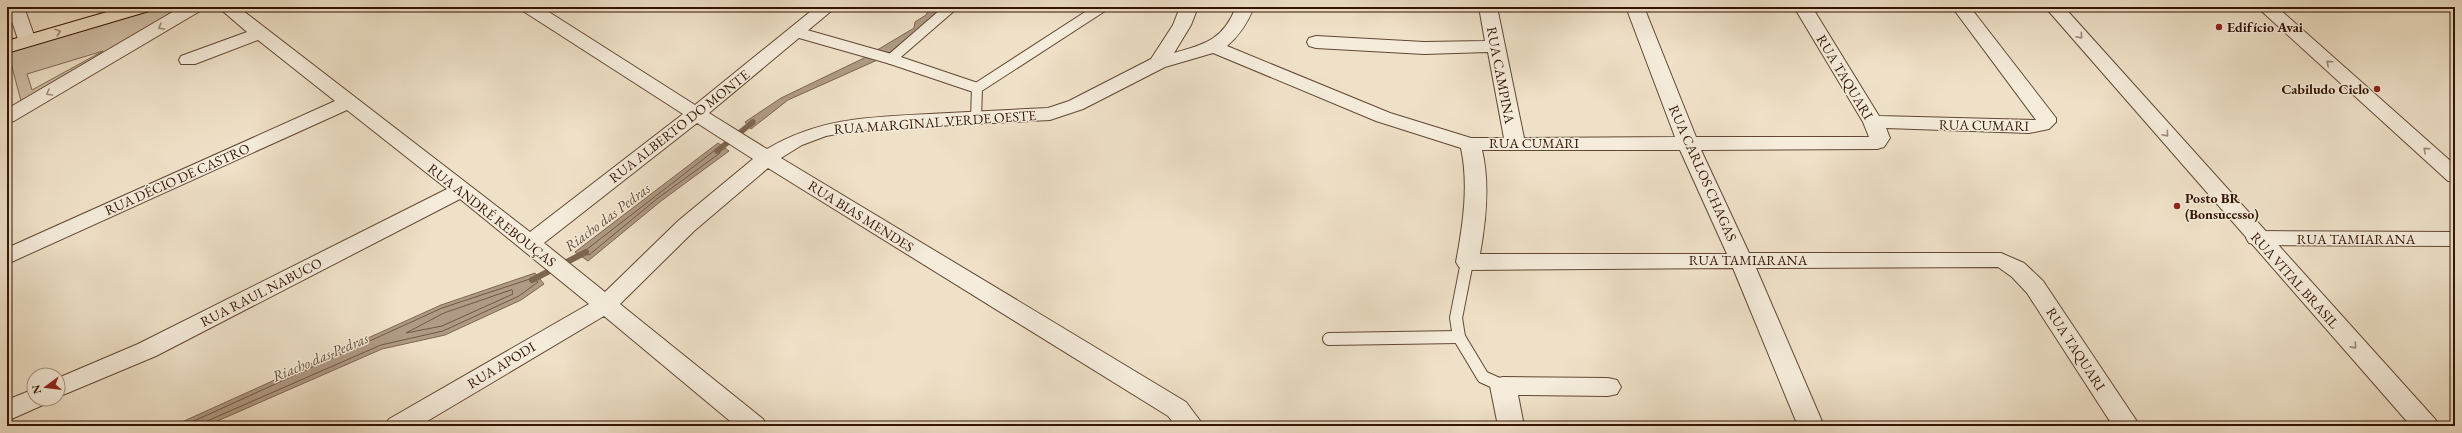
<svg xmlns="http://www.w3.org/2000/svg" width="2462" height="433" font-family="'EB Garamond',serif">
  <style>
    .green { fill: #cfbea6; stroke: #816954; fill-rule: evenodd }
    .water { fill: #af9b85; stroke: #7d6551 }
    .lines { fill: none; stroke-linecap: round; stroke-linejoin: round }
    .shore { stroke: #715844; stroke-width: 1 }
    .stream-far1 { stroke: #7d6551; stroke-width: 5.5 }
    .stream { stroke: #7d6551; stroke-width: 6 }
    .service-far1-casing { stroke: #624734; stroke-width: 12 }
    .service-casing { stroke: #624734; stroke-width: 14 }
    .minor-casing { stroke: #624734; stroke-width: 2 }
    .tertiary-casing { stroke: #624734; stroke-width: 2 }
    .primary-casing { stroke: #331402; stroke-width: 2 }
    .service-far1 { stroke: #f5ecdb; stroke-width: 10 }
    .service { stroke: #f5ecdb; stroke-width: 12 }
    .minor { fill: #f5ecdb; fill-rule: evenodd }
    .tertiary { fill: #f5ecdb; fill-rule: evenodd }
    .primary { fill: #efe1c8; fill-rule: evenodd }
    .oneway { stroke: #9e8b79 }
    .oneway2 { stroke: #9a856f }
    .poi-dot { fill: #8f2418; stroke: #f5ecdb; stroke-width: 1.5 }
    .labels { text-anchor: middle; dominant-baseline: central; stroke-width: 3; stroke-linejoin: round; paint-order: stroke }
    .poi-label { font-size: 14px; font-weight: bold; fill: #331402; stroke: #f5ecdb; text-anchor: start }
    .street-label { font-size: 14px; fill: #331402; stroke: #f5ecdb }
    .water-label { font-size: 15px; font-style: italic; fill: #654a36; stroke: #f5ecdb }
  </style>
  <rect width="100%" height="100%" fill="#efe1c8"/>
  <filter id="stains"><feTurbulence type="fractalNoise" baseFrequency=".005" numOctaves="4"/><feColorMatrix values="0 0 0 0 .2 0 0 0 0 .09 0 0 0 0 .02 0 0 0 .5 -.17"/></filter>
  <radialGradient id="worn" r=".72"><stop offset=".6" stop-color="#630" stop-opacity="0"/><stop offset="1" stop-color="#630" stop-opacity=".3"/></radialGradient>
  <path class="green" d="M163 7H188L21 101 8 52ZM103 51 32 90 27 74Z"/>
  <g class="water">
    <path d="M930 7H946L884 57 788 100 751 129 745 122 781 98 862 59 914 28 915 22 926 15Z"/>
    <path d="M718 143 729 151 661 201 588 261 575 252Z"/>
    <path d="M535 273 544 284 521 300 445 335 382 349 206 426H173L441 305Z"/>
  </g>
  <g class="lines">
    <g class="shore">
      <path d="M717 149 720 150V153L658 198 589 255 584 254 585 251Z"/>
      <path d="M512 290 513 294 442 326 406 333 444 313Z"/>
      <path d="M183 426 442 308 533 278 538 282 519 296 443 331 381 345 207 421 205 426"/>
    </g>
    <path class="stream-far1" d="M717 151 753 122"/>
    <path class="stream" d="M532 280 586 252"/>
    <g class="service-far1-casing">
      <g id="service-far1">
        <path d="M796 32 891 59 977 88"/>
        <path d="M891 59 951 7"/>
        <path d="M976 119 977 88 1102 7"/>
      </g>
    </g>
    <g class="service-casing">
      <g id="service">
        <path d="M1467 262 1456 318 1459 337 1483 377 1503 386"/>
        <path d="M1329 339 1459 337"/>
      </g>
    </g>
    <g class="minor-casing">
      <g id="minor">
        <path d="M7 7H24L36 41 34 45H20Z"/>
        <path d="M181 7H203L200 11 14 121 7 123V109Z"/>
        <path d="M218 7H238L530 232 683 114 523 11 520 7H541L695 105 816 7H836L709 113 767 149C819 118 869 117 929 114 968 112 1008 110 1048 108L1069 101 1151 59 1173 25 1180 7H1198L1191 25 1174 53C1205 44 1223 40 1236 7H1254C1248 22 1240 35 1227 46L1390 113 1471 138H1504L1488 52 1424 54 1316 48 1309 46 1307 42 1309 38 1316 36 1424 42 1485 41 1479 7H1497L1524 138 1675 137 1626 7H1644L1696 137H1869L1863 122 1794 7H1812L1879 116 2036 120 1952 7H1970L2056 118V122L2049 129 2029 133 1886 128 1890 138 1884 147 1877 149 1701 150 1749 253H2001L2024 263 2043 281 2140 426H2113L2027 293 2012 277 1998 267 1756 268 1824 426H1798L1733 268 1467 270 1459 267 1456 262C1463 225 1469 185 1461 148L1376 121 1213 53 1165 67 1083 109 1050 120 859 130 826 136 802 145 781 158 1186 402 1204 426H1176L1168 416 768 168 694 231 620 304 763 419 767 426H736L604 316 419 426H385L389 419 589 304 460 199 156 356 58 397V378L138 344 447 189 347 110 7 264V248L335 101 258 40 195 64H181L179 60 181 56 247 32ZM697 123 753 159 678 221 605 292 544 243ZM1482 150H1680L1727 254H1480C1486 221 1490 183 1482 150Z"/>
        <path d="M2257 231 2455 232V246L2257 245 2249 243 2246 238 2249 233Z"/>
        <path d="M1503 377 1608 378 1617 380 1621 387 1617 394 1608 396 1518 395 1524 426H1498L1490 386 1494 379Z"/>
        <path d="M34 389V399H46L43 405 7 421V400Z"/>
      </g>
    </g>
    <g class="tertiary-casing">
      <g id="tertiary">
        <path d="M2045 7H2064L2435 419 2439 426H2411Z"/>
        <path d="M2257 7H2277L2455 165V182L2448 181Z"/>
      </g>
    </g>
    <g class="primary-casing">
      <path id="primary" d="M124 7H152L149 11 7 53V41Z"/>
    </g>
    <use href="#service-far1" class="service-far1"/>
    <use href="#service" class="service"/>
    <use href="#minor" class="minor"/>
    <use href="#tertiary" class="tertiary"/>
    <use href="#primary" class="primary"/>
  </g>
  <defs><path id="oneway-chevron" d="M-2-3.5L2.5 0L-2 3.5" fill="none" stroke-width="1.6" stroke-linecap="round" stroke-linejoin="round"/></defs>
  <g class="oneway">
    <use href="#oneway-chevron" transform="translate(161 27) rotate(150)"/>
    <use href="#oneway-chevron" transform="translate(2080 36) rotate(49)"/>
    <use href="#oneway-chevron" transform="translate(2329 63) rotate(-138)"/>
    <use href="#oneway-chevron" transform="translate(49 93) rotate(150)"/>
    <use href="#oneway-chevron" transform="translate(2166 134) rotate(49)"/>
    <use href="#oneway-chevron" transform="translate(2426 150) rotate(-138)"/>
    <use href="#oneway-chevron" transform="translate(2354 346) rotate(48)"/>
  </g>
  <use class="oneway2" href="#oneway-chevron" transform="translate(58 32) rotate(-17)"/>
  <g class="poi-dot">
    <circle cx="2219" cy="27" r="4"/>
    <circle cx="2377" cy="89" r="4"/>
    <circle cx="2177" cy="206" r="4"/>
  </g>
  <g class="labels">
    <g class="poi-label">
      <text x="2227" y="27">Edifício Avai</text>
      <text x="2369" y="89" text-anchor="end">Cabiludo Ciclo</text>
      <text x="2185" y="198">Posto BR<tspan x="2185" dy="16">(Bonsucesso)</tspan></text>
    </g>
    <g class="street-label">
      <text transform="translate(1501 75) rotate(79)">RUA CAMPINA</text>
      <text transform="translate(1845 77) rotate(59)">RUA TAQUARI</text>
      <text transform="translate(935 122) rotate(-4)">RUA MARGINAL VERDE OESTE</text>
      <text transform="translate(1984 125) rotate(1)">RUA CUMARI</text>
      <text transform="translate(679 126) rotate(-38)">RUA ALBERTO DO MONTE</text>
      <text x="1534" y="143">RUA CUMARI</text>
      <text transform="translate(1703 173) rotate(66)">RUA CARLOS CHAGAS</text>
      <text transform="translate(177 179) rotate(-24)">RUA DÉCIO DE CASTRO</text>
      <text transform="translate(492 215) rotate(38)">RUA ANDRÉ REBOUÇAS</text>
      <text transform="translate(861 216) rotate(32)">RUA BIAS MENDES</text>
      <text x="2356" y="239">RUA TAMIARANA</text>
      <text x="1748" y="260">RUA TAMIARANA</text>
      <text transform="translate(2295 280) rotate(48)">RUA VITAL BRASIL</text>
      <text transform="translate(261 292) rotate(-27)">RUA RAUL NABUCO</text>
      <text transform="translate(2076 349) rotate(57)">RUA TAQUARI</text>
      <text transform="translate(501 365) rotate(-31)">RUA APODI</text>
    </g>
    <g class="water-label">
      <text transform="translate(607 217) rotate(-37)">Riacho das Pedras</text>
      <text transform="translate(320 357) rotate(-23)">Riacho das Pedras</text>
    </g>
  </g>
  <rect width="2462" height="433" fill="none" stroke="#efe1c8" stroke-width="24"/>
  <rect x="8" y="8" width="2446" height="417" fill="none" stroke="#331402" stroke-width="2"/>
  <rect x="12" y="12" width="2438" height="409" fill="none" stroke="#331402"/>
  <g transform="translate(46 387) rotate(255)"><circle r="19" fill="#f5ecdb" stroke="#a79684"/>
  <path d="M0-3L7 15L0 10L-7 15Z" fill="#8f2418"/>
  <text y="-6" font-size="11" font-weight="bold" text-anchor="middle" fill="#331402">N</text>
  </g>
  <rect width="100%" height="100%" filter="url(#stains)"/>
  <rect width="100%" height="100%" fill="url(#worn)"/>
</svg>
